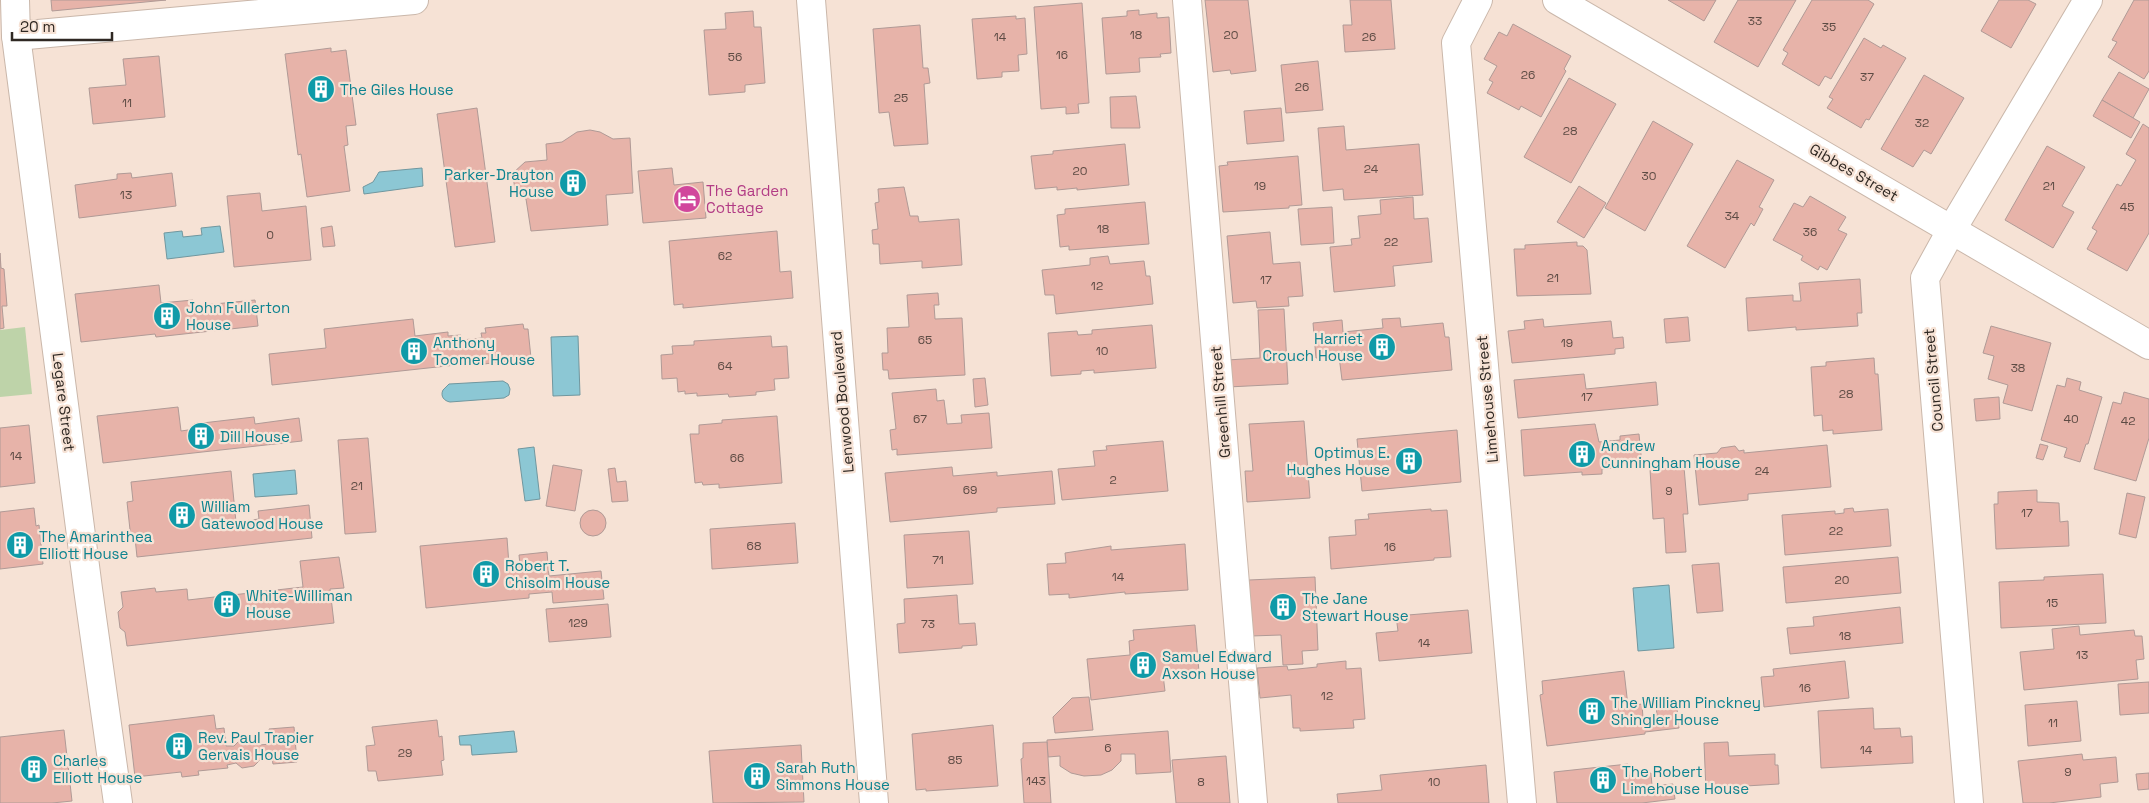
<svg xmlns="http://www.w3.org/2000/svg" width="2149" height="803" font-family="'Space Grotesk',sans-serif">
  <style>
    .green { fill: #bed3a9 }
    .water { fill: #8cc7d4; stroke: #70979f }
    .building { fill: #e7b3a9; stroke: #b09a96 }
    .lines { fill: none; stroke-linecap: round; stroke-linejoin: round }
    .minor-casing { stroke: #cab7aa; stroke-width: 30 }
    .minor { stroke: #fff; stroke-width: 28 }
    .labels { text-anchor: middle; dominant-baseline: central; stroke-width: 4.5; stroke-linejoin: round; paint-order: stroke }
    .number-label { font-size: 12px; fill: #5d4b44 }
    .culture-label { font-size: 15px; fill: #0d838f; stroke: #f6e2d5; text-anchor: start }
    .street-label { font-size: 15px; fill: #2f2823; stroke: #f6e2d5 }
    .hotel-label { font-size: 15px; fill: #b23c85; stroke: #f6e2d5; text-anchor: start }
  </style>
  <rect width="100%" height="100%" fill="#f6e2d5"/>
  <path class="green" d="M25 327 32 394 0 397V330Z"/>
  <g class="water">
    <path d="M422 168 423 186 364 194 363 187 373 182 379 172Z"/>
    <path d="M220 226 224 252 167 259 164 233 182 231 183 237 202 235 201 228Z"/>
    <path d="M578 336 580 395 553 396 551 337Z"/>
    <path d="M503 381 508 384 510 389 509 395 504 398 450 402C444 401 440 396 443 390L449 384Z"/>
    <path d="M534 447 540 499 525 501 518 449Z"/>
    <path d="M295 470 297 494 255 497 253 474Z"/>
    <path d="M1669 585 1674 648 1638 651 1633 588Z"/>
    <path d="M514 731 517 752 472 755 471 745H460L459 736Z"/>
  </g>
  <g class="building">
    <path d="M51 0H166L52 11Z"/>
    <path d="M1205 0H1248L1256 71 1231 74 1230 70 1213 72Z"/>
    <path d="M1350 0H1391L1395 49 1345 52 1343 25H1352Z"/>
    <path d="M1668 0H1716L1704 21Z"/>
    <path d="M1738 0H1796L1758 67 1714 42Z"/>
    <path d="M1812 0H1868L1874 4 1831 79 1825 76 1819 86 1782 64 1788 53 1783 50Z"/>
    <path d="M1999 0H2028L2036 4 2011 48 1981 31Z"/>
    <path d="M2134 0H2149V71L2144 79 2108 57 2117 42 2112 40Z"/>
    <path d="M1082 3 1089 103 1078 104 1079 113 1066 114V107L1041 109 1034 7Z"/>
    <path d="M1139 10V15L1157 13V18L1169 17 1171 53 1160 54 1161 57 1139 58 1140 72 1106 74 1102 18 1127 16V11Z"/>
    <path d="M753 11 754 27H761L765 83 745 85V92L709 95 704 30 726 29 725 13Z"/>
    <path d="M1016 16V19L1025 18 1027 54 1018 55 1019 71 1002 72V77L977 79 972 19Z"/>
    <path d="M1513 24 1571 56 1564 69 1566 71 1541 117 1521 106 1519 110 1487 93 1493 82 1489 80 1497 66 1484 59 1499 32 1507 36Z"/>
    <path d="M920 25 923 68H928L930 83 924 84 928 144 894 146 889 112 879 113 873 29Z"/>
    <path d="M1864 38 1881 48 1883 45 1906 58 1869 120 1866 119 1861 128 1827 108 1833 99 1829 97Z"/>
    <path d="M331 48V52L346 50 356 125 346 126 348 145 344 146 350 191 307 197 301 154 298 155 285 54Z"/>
    <path d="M159 56 165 117 93 124 89 88 126 85 123 59Z"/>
    <path d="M1318 61 1323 110 1286 113 1281 65Z"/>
    <path d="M2119 72 2149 89 2133 118 2102 100Z"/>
    <path d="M1924 75 1964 98 1931 154 1924 150 1913 167 1881 149Z"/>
    <path d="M1569 78 1616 104 1571 183 1524 157Z"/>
    <path d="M1136 96 1140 128H1111L1110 97Z"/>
    <path d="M2102 100 2140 122 2131 138 2093 116Z"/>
    <path d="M477 108 495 242 455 247 437 114Z"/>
    <path d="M1281 108 1284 141 1247 144 1244 111Z"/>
    <path d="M1653 121 1693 144 1645 231 1605 208Z"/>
    <path d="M2143 124 2149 128V233L2127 271 2087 249 2097 231 2092 228 2117 184 2121 186 2136 160 2126 154Z"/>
    <path d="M1344 126 1346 150 1419 144 1423 195 1344 200 1343 189 1323 191 1318 128Z"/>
    <path d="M590 130 600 132 613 139 630 138 633 193 606 195 608 225 531 231 526 199 515 192 513 173 525 162 547 160 546 144 562 142 577 132Z"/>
    <path d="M1125 144 1129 185 1077 190V188L1057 190V187L1035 189 1031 156 1053 154V151Z"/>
    <path d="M2047 146 2085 167 2062 206 2074 212 2053 248 2005 220Z"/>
    <path d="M1298 156 1302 205 1289 206V208L1223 212 1219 166 1228 165 1227 162Z"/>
    <path d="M1737 160 1774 180 1759 207 1763 209 1754 226 1751 223 1725 268 1687 246Z"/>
    <path d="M672 168 674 185 703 182 706 218 643 223 638 171Z"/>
    <path d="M131 173 132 178 172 173 176 206 79 218 75 185 117 179V174Z"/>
    <path d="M1579 186 1606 203 1584 238 1557 222Z"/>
    <path d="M904 187 910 216H918L919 222 959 219 962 265 922 268V261L880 264 879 244H873L872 230 878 229 875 203 879 202 878 189Z"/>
    <path d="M260 193 262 211 306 206 311 260 234 267 227 196Z"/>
    <path d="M1810 196 1846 217 1838 230 1847 234 1827 270 1820 266 1818 270 1801 260 1803 256 1773 240 1794 203 1803 207Z"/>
    <path d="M1413 197 1414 219 1428 218 1432 262 1393 266 1395 286 1334 292 1330 247 1352 245 1351 239 1360 238 1358 216 1381 214 1380 200Z"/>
    <path d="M1145 202 1149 244 1069 250V246L1060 247 1057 215 1065 214V209Z"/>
    <path d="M1332 207 1334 243 1301 245 1298 209Z"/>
    <path d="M332 226 335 246 323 247 321 228Z"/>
    <path d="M777 231 780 272 791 271 793 298 683 308V304L674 305 669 241Z"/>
    <path d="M1270 232 1273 264 1300 262 1303 296 1288 297 1289 306 1257 308 1256 301 1233 303 1227 236Z"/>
    <path d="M1577 242V246H1583L1587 250 1591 294 1517 296 1514 249H1525V245Z"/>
    <path d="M0 253 1 268 4 269 7 306H2L4 328 0 329Z"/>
    <path d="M1108 256 1110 264 1144 261 1146 276H1150L1153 304 1056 314 1054 295H1045L1042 270 1090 265V258Z"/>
    <path d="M1860 279 1862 313H1857L1858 326 1796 330V327L1748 331 1746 298 1793 295V301H1801L1799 283Z"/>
    <path d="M159 285 161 303 193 300 194 306 255 300 258 326 156 337 155 334 81 342 75 294Z"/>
    <path d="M938 293 939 305H934L935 319 962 318 965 375 889 379 888 370H883L882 353H888L887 328 909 327 907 295Z"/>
    <path d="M1284 309 1288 384 1228 387 1227 360 1260 358 1258 310Z"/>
    <path d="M1688 317 1690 341 1666 343 1664 319Z"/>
    <path d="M1400 318 1401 327 1443 323 1445 337H1449L1452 370 1342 380 1339 356 1316 358 1313 323 1342 320 1343 332 1383 328 1382 319Z"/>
    <path d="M413 319 415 336 448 332V336L461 335 462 340 482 338 481 333H486L485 328 523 324 524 329H528L531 358 484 364 483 362 272 385 269 354 326 348 324 329Z"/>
    <path d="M1543 319 1544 327 1611 321 1613 338 1623 337 1624 348 1615 349V354L1512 363 1508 331 1525 329 1524 321Z"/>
    <path d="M1152 325 1156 368 1094 373V370L1081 371V374L1051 376 1048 333 1077 331 1078 335 1092 334V330Z"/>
    <path d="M1991 326 2051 343 2032 411 2003 403 2008 385 1988 379 1994 356 1983 353Z"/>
    <path d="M771 336 772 347 787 346 789 378 774 379 775 390 756 392V395L729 397 728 394 697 396V393L685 394V391L678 392 677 378 662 379 661 355 673 354 672 346 694 345V341Z"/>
    <path d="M1874 358 1875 374H1878L1882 430 1833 434V430L1823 431 1822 415 1814 416 1811 367 1826 366V362Z"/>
    <path d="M1584 374 1586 389 1656 382 1658 405 1518 418 1514 380Z"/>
    <path d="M985 378 988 405 975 407 973 379Z"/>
    <path d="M2067 378 2081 382 2079 390 2102 397 2088 444H2086L2080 462 2064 457 2067 448 2041 440 2057 385 2065 387Z"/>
    <path d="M936 389 937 401 944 400 947 424 962 423 961 415 989 413 992 448 897 455V449L892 450 890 430 896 429 892 393Z"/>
    <path d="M2124 392 2149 399V438L2136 481 2094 469 2113 402 2121 404Z"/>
    <path d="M1999 397 2000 419 1976 421 1974 399Z"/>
    <path d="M178 407 181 431 195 429 194 424 254 417 255 424 299 418 302 441 103 463 97 416Z"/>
    <path d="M777 416 782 483 719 488V484L703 485 702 482 695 483 690 434H699V425L722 423V420Z"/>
    <path d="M1304 421 1310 498 1247 502 1245 471H1253L1249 424Z"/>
    <path d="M1595 424 1599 442 1620 440V436L1639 434 1642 466 1602 469V474L1582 475V472L1524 476 1521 430Z"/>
    <path d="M29 425 35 483 0 487V428Z"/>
    <path d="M1457 430 1461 482 1362 491 1357 439Z"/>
    <path d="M368 438 376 532 345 534 338 440Z"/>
    <path d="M1163 441 1168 491 1062 500 1058 469 1095 466 1093 451 1107 450 1106 446Z"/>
    <path d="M2040 444 2048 446 2043 460 2036 458Z"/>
    <path d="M1827 445 1831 487 1748 494V500L1699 505 1694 455 1717 453 1721 448 1735 446 1739 451 1744 450V453Z"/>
    <path d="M553 465 582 470 575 511 546 506Z"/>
    <path d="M952 467 953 476 997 472V476L1052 471 1055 504 997 508V512L890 522 885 473Z"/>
    <path d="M1684 467 1688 514H1683L1686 552 1666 553 1664 518 1653 519 1650 469Z"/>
    <path d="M615 468 617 482 626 481 628 501 612 502 608 469Z"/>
    <path d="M231 471 236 522 259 519 258 511 309 505 312 538 137 557 135 538 131 539 127 502 133 501 131 482Z"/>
    <path d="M2037 490V502L2059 503 2060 522 2068 521 2069 546 1996 549 1994 504H1998V492Z"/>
    <path d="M2127 493 2145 497 2136 538 2119 534Z"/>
    <path d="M34 508 36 526 39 525 43 564 0 569V512Z"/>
    <path d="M1853 508 1854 512 1888 509 1891 546 1785 555 1782 515 1835 511V514L1844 513V509Z"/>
    <path d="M1431 509V511L1447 510 1451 557 1434 558V560L1331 569 1329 537 1356 535 1355 520 1369 519 1368 514Z"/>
    <circle cx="593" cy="523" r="13"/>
    <path d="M795 523 798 563 712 569 710 529Z"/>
    <path d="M969 531 973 584 907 588 904 535Z"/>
    <path d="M507 538 509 565H520L519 555 547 552 549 576 601 571 604 599 553 603 552 592 529 594V598L426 608 420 546Z"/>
    <path d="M1185 544 1188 590 1125 594V592L1069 598V594L1049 595 1047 564 1066 563 1065 553 1111 546V550Z"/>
    <path d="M339 557 344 588 330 589 334 623 127 646 125 632 120 628 118 612 123 607 121 592 155 588 156 592 187 589 188 600 303 587 300 561Z"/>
    <path d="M1898 557 1901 593 1786 603 1783 567Z"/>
    <path d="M1719 563 1723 611 1697 613 1692 565Z"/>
    <path d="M2103 574 2106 623 2001 628 1999 582 2044 580V577Z"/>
    <path d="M1315 577 1318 650 1302 651 1303 664 1283 665 1281 635 1251 636 1249 580Z"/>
    <path d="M957 595 959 624 975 623 977 645 962 646V648L899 653 897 624 905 623 904 599Z"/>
    <path d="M608 604 611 637 549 642 546 609Z"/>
    <path d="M1900 607 1903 643 1790 654 1787 628 1814 626 1813 617Z"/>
    <path d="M1468 610 1472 653 1379 661 1376 633 1398 631 1396 616Z"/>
    <path d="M1195 625 1199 672 1163 675 1165 691 1091 700 1087 659 1130 655 1129 641 1134 640 1133 630Z"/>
    <path d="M2079 626 2080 635 2134 630 2135 636H2142L2144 659 2136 660 2138 679 2024 690 2020 652 2054 649 2052 629Z"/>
    <path d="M1346 661V669L1361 668 1365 719 1353 720 1354 728 1300 731V728H1293L1291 695 1260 698 1257 668 1287 666 1288 670 1317 667V664Z"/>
    <path d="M1845 661 1849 698 1764 707 1761 677 1774 676 1773 669Z"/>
    <path d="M1624 671 1628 706 1642 704 1643 718 1657 716 1656 703 1676 700 1679 728 1645 732V734L1547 746 1540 695 1543 694 1542 681Z"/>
    <path d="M2149 682V713L2120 715 2118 684Z"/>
    <path d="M1089 697 1093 730 1055 733 1053 717 1072 698Z"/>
    <path d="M2077 701 2081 741 2028 746 2025 705Z"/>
    <path d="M1873 708 1874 729 1900 728 1901 737 1912 736 1913 763 1821 768 1818 711Z"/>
    <path d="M214 715 216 729 224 728 226 746H234L240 740 252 739 259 745 271 744 269 729 294 727 297 762 273 764 272 759H261L254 766 242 768 236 763 227 765 228 768 198 771 199 775 182 777 181 772 135 777 129 725Z"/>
    <path d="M437 720 439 737 442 736 444 760 441 761 443 775 378 781 376 771H368L366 746 375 745 372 727Z"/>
    <path d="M993 725 998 786 926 791V789L916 790 912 734Z"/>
    <path d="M64 730 72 801 52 803H0V737Z"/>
    <path d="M1168 731 1171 772 1136 774 1135 754H1121V761L1112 770 1101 775 1084 776 1071 773 1060 766V756L1048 757 1047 740Z"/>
    <path d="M1047 742 1051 803H1024L1021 759 1023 758V743Z"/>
    <path d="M1728 742 1729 756 1775 754V765H1778L1779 784 1729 787V790L1706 791 1704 743Z"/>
    <path d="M801 745 804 802 713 803 709 751Z"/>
    <path d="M2082 754 2083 760 2116 757 2118 782 2100 784 2101 797 2049 803H2023L2018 761Z"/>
    <path d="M1226 756 1230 803H1176L1172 760Z"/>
    <path d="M1628 764 1629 776 1651 773 1652 786 1673 784 1675 799 1642 803H1557L1554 772Z"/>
    <path d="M1486 765 1489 803H1338L1337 794 1382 790 1380 775Z"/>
    <path d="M2149 773V789L2138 790 2136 774Z"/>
  </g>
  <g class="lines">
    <g class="minor-casing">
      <g id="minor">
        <path d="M15 0 16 36 88 589 118 803"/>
        <path d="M811 0 874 803"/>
        <path d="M1187 0 1253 803"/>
        <path d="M1478 0 1456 43 1522 803"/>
        <path d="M1557 0 2149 345"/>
        <path d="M16 36 414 0"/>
        <path d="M1969 803 1925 278 1952 229 2088 0"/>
      </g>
    </g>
    <use href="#minor" class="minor"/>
  </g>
  <defs>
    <g id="building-disc" transform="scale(1.4375)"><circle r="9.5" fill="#0f9aa8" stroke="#f6e2d5"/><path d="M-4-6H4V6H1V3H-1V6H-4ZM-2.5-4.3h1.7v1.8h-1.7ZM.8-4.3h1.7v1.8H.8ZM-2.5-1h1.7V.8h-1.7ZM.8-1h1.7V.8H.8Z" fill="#fff"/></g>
    <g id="hotel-disc" transform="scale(1.4375)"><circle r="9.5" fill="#d1479c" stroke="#f6e2d5"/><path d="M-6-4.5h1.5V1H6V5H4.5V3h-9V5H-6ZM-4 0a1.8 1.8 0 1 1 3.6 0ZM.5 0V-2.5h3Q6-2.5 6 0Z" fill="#fff"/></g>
  </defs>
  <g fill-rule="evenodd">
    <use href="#building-disc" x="321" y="89"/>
    <use href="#building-disc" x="573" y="183"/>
    <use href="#hotel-disc" x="687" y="199"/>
    <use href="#building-disc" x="167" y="316"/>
    <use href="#building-disc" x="1382" y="347"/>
    <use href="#building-disc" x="414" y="351"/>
    <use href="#building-disc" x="201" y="436"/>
    <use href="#building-disc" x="1582" y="454"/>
    <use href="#building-disc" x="1409" y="461"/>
    <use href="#building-disc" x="182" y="515"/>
    <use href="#building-disc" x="20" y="545"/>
    <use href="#building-disc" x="486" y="574"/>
    <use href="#building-disc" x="227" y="604"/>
    <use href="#building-disc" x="1283" y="607"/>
    <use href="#building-disc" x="1143" y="665"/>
    <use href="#building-disc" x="1592" y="711"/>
    <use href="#building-disc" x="179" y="746"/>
    <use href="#building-disc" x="34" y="769"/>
    <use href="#building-disc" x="757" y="776"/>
    <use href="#building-disc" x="1603" y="780"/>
  </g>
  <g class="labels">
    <g class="number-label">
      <text x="1755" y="21">33</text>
      <text x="1829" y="27">35</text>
      <text x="1136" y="35">18</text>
      <text x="1231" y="35">20</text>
      <text x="1000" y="37">14</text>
      <text x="1369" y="37">26</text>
      <text x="1062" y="55">16</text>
      <text x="735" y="57">56</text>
      <text x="1528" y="75">26</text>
      <text x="1867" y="77">37</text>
      <text x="1302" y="87">26</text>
      <text x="901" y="98">25</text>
      <text x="127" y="103">11</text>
      <text x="1922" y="123">32</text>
      <text x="1570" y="131">28</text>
      <text x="1371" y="169">24</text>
      <text x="1080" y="171">20</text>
      <text x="1649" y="176">30</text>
      <text x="1260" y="186">19</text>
      <text x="2049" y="186">21</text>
      <text x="126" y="195">13</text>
      <text x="2127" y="207">45</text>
      <text x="1732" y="216">34</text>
      <text x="1103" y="229">18</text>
      <text x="1810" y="232">36</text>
      <text x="270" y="235">0</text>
      <text x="1391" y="242">22</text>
      <text x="725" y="256">62</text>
      <text x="1553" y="278">21</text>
      <text x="1266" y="280">17</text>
      <text x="1097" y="286">12</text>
      <text x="925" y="340">65</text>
      <text x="1567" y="343">19</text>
      <text x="1102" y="351">10</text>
      <text x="725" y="366">64</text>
      <text x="2018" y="368">38</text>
      <text x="1846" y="394">28</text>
      <text x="1587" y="397">17</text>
      <text x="920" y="419">67</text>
      <text x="2071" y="419">40</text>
      <text x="2128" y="421">42</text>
      <text x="16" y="456">14</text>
      <text x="737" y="458">66</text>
      <text x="1762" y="471">24</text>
      <text x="1113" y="480">2</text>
      <text x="357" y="486">21</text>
      <text x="970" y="490">69</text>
      <text x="1669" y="491">9</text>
      <text x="2027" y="513">17</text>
      <text x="1836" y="531">22</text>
      <text x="754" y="546">68</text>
      <text x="1390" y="547">16</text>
      <text x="938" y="560">71</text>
      <text x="1118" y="577">14</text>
      <text x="1842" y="580">20</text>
      <text x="2052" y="603">15</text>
      <text x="578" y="623">129</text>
      <text x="928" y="624">73</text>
      <text x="1845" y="636">18</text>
      <text x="1424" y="643">14</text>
      <text x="2082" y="655">13</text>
      <text x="1805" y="688">16</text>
      <text x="1327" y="696">12</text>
      <text x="2053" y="723">11</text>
      <text x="1108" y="748">6</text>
      <text x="1866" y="750">14</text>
      <text x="405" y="753">29</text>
      <text x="955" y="760">85</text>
      <text x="2068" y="772">9</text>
      <text x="1036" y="781">143</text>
      <text x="1201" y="782">8</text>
      <text x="1434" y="782">10</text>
    </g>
    <g class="culture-label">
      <text x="340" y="89">The Giles House</text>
      <text x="554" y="174" text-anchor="end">Parker-Drayton<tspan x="554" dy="17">House</tspan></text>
      <text x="186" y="307">John Fullerton<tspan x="186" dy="17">House</tspan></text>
      <text x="1363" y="338" text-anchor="end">Harriet<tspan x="1363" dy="17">Crouch House</tspan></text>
      <text x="433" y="342">Anthony<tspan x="433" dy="17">Toomer House</tspan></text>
      <text x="220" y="436">Dill House</text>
      <text x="1601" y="445">Andrew<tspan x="1601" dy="17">Cunningham House</tspan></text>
      <text x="1390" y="452" text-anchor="end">Optimus E.<tspan x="1390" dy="17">Hughes House</tspan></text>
      <text x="201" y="506">William<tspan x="201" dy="17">Gatewood House</tspan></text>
      <text x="39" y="536">The Amarinthea<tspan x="39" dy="17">Elliott House</tspan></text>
      <text x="505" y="565">Robert T.<tspan x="505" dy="17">Chisolm House</tspan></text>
      <text x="246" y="595">White-Williman<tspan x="246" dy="17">House</tspan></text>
      <text x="1302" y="598">The Jane<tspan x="1302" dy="17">Stewart House</tspan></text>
      <text x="1162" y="656">Samuel Edward<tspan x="1162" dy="17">Axson House</tspan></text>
      <text x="1611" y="702">The William Pinckney<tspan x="1611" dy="17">Shingler House</tspan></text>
      <text x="198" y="737">Rev. Paul Trapier<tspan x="198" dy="17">Gervais House</tspan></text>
      <text x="53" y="760">Charles<tspan x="53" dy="17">Elliott House</tspan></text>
      <text x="776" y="767">Sarah Ruth<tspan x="776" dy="17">Simmons House</tspan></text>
      <text x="1622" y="771">The Robert<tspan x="1622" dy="17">Limehouse House</tspan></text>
    </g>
    <g class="street-label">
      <text transform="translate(1854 172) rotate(30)">Gibbes Street</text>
      <text transform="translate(1933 380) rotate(-95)">Council Street</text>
      <text transform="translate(1487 399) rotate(-95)">Limehouse Street</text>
      <text transform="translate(64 402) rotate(83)">Legare Street</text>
      <text transform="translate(842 402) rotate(-95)">Lenwood Boulevard</text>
      <text transform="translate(1220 402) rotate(-95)">Greenhill Street</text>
    </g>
    <g class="hotel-label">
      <text x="706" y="190">The Garden<tspan x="706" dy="17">Cottage</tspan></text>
    </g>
  </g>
  <path d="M12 32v8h100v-8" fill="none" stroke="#2f2823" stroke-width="2.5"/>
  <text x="20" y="32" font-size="15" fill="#2f2823" stroke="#f6e2d5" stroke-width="4" paint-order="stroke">20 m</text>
</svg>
